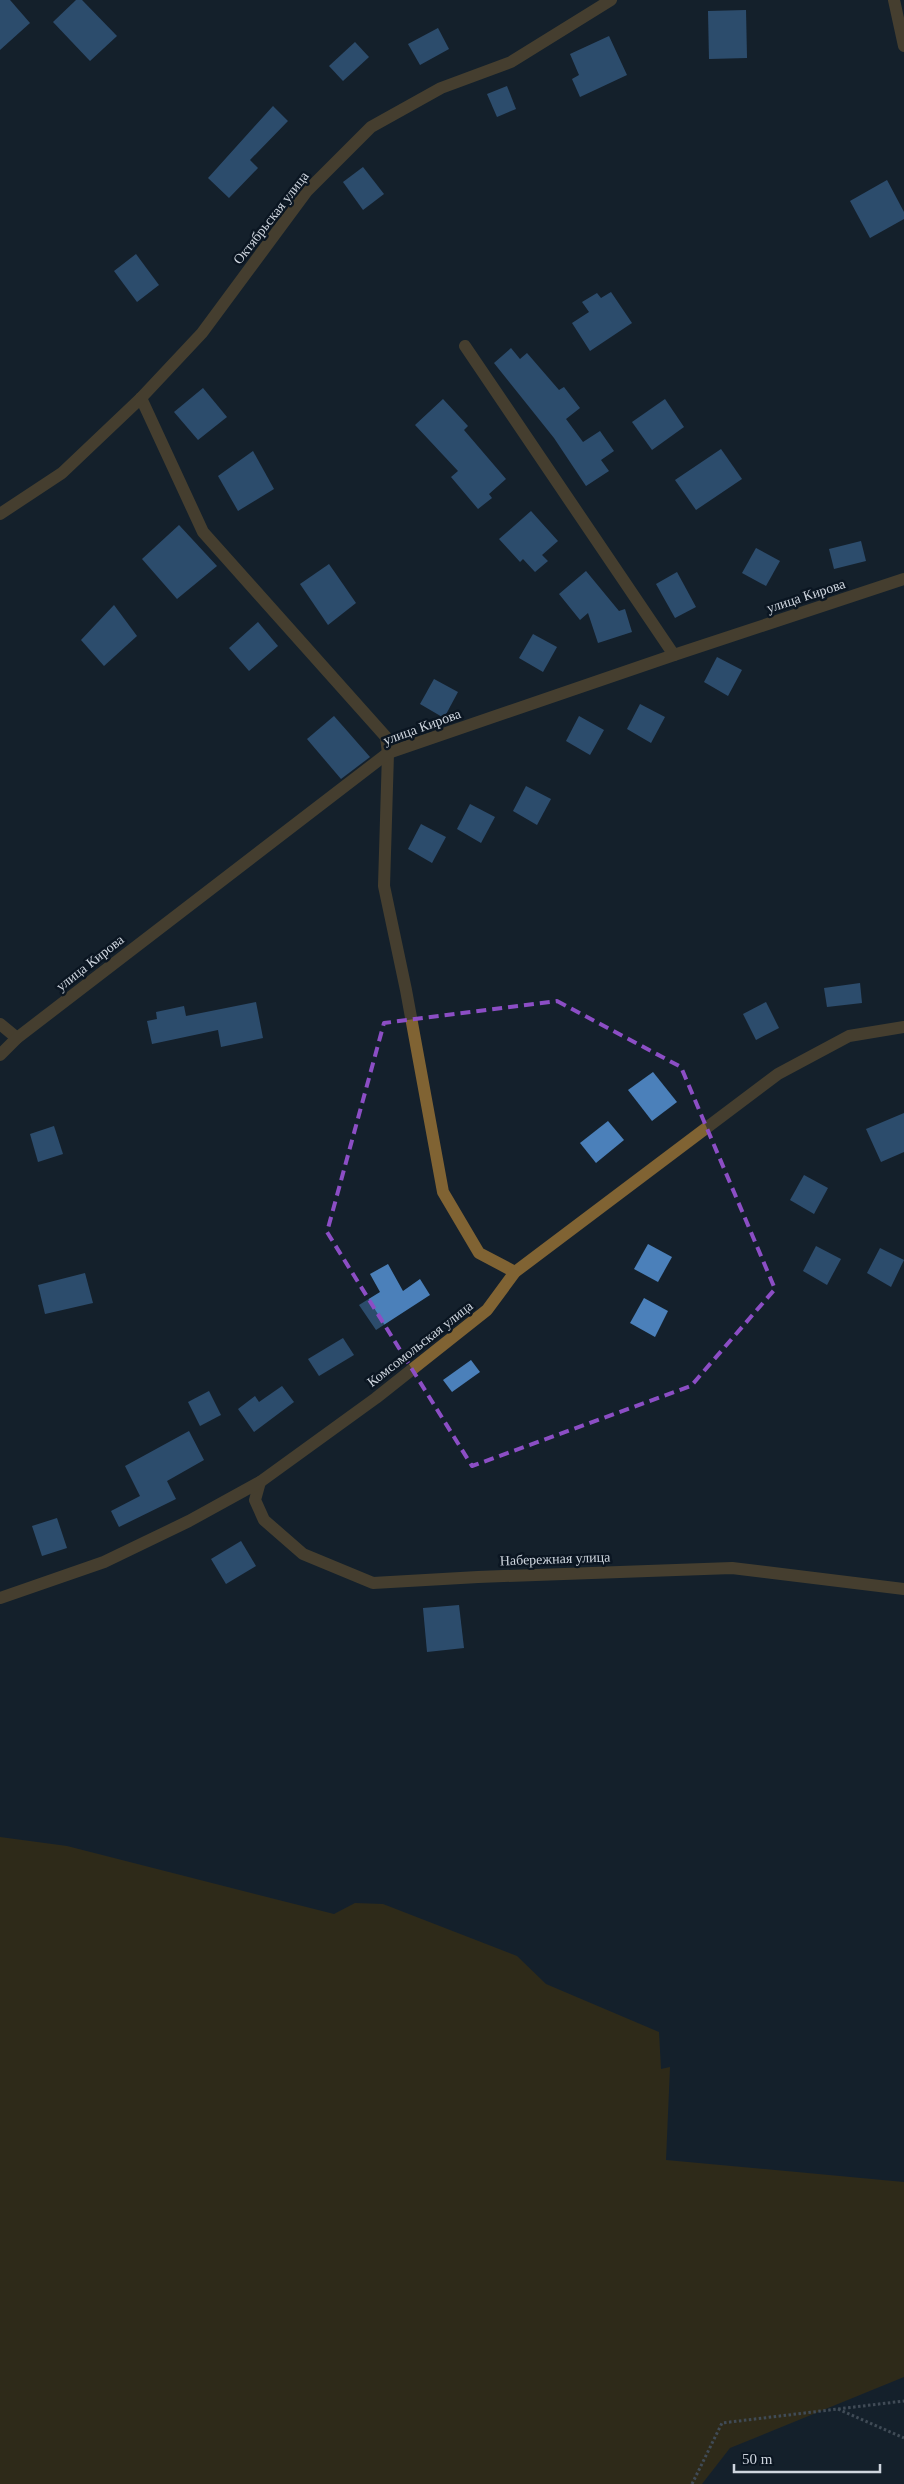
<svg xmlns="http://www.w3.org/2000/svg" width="904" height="2484" font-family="Georgia,serif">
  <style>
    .green { fill: #4e3504 }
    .building { fill: #4b80ba }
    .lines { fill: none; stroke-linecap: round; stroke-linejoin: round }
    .path { stroke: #757e89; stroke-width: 3; stroke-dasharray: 2.5 2.5; stroke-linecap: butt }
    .minor { stroke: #806333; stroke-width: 12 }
    .marked { fill: none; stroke: #8c4ec5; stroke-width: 4; stroke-dasharray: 10 6; stroke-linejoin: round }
    .labels { text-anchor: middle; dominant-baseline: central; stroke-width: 5; stroke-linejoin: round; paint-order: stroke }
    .street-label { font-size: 14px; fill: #ced5de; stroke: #0b1622 }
  </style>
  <rect width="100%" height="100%" fill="#14202c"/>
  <path class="green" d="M0 1837 67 1846 334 1914 355 1903 383 1904 517 1956 546 1984 659 2032 661 2069 670 2067 666 2160 904 2182V2377L730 2448 702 2484H0Z"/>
  <g class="building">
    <path d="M0 0H10L30 23 0 50Z"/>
    <path d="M76 0H82L117 36 90 61 53 22Z"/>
    <path d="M746 10 747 58 709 59 708 11Z"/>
    <path d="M438 28 449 49 420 65 408 44Z"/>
    <path d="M609 36 627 75 580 97 572 79 579 75 570 54Z"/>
    <path d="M355 42 369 57 343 81 329 66Z"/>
    <path d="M507 86 516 109 497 117 487 94Z"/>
    <path d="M273 106 288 121 250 160 258 168 229 198 208 178Z"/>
    <path d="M363 167 384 194 363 210 343 182Z"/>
    <path d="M887 180 904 212V219L870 238 850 201Z"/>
    <path d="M136 254 159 285 137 302 114 271Z"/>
    <path d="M611 292 632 323 590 351 572 323 589 312 582 302 597 293 601 298Z"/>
    <path d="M511 348 520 359 527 353 559 390 564 387 580 408 566 419 583 442 600 431 614 451 601 460 609 471 586 486 554 438 494 363Z"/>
    <path d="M203 388 227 417 198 440 174 412Z"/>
    <path d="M443 399 468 426 464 430 506 479 489 494 492 498 478 509 451 477 458 471 415 425Z"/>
    <path d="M665 399 684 427 652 450 632 422Z"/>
    <path d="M721 449 742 479 696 510 675 480Z"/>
    <path d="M253 451 274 489 238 511 218 476Z"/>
    <path d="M531 511 558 541 542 555 548 561 535 572 523 559 520 562 499 539Z"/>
    <path d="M179 525 217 566 177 599 142 559Z"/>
    <path d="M861 541 866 561 834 569 829 549Z"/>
    <path d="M756 548 780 561 766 586 742 573Z"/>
    <path d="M329 564 356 603 328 625 300 584Z"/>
    <path d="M586 571 619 611 625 609 632 632 598 643 588 613 580 620 559 594Z"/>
    <path d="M677 572 696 607 675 618 656 584Z"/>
    <path d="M114 605 137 636 104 666 81 640Z"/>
    <path d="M258 622 278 646 249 671 229 648Z"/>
    <path d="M533 634 557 647 543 672 519 658Z"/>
    <path d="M717 657 742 670 728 696 704 682Z"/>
    <path d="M434 679 458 692 444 718 420 704Z"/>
    <path d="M640 704 665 717 651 743 627 729Z"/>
    <path d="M334 716 370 757 341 779 307 739Z"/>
    <path d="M579 716 604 730 590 755 566 741Z"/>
    <path d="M526 786 551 799 537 825 513 811Z"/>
    <path d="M470 804 495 817 481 843 457 829Z"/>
    <path d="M421 824 446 837 432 863 408 849Z"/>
    <path d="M860 983 862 1003 827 1007 824 988Z"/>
    <path d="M256 1002 263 1038 221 1047 218 1030 152 1044 147 1021 157 1019 156 1012 184 1006 186 1016Z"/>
    <path d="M766 1002 779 1028 756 1040 743 1014Z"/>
    <path d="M653 1072 677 1102 652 1121 628 1090Z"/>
    <path d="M904 1113V1152L881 1162 866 1129Z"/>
    <path d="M608 1121 624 1140 596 1163 580 1143Z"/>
    <path d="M54 1126 63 1154 38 1162 30 1134Z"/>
    <path d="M804 1175 828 1188 814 1214 790 1200Z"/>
    <path d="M648 1244 672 1257 658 1282 634 1269Z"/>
    <path d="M816 1246 841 1259 827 1285 803 1271Z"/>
    <path d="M880 1248 904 1260 891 1287 867 1273Z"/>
    <path d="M388 1264 403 1291 420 1279 430 1295 376 1330 359 1305 380 1292 370 1274Z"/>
    <path d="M85 1273 93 1303 45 1314 38 1285Z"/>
    <path d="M644 1298 668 1311 655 1337 630 1323Z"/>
    <path d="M343 1338 354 1355 319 1376 308 1359Z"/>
    <path d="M471 1360 480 1372 452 1392 443 1380Z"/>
    <path d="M282 1386 294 1402 254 1432 238 1409 255 1396 259 1402Z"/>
    <path d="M209 1391 221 1415 200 1426 188 1402Z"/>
    <path d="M189 1431 204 1460 167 1481 176 1499 119 1527 111 1511 140 1496 125 1466Z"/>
    <path d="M57 1518 67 1548 42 1556 32 1526Z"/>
    <path d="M241 1541 256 1566 226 1584 211 1559Z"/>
    <path d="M459 1605 464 1648 427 1652 423 1608Z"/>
  </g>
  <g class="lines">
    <g class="path">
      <path d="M838 2409 904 2438"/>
      <path d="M692 2484 722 2423 904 2401"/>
    </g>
    <g class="minor">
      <path d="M894 0 904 46"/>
      <path d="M465 346 674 655"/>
      <path d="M141 398 203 532 386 737 388 753 384 886 406 990 443 1192 479 1253 515 1272"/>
      <path d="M0 514 62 473 141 398 202 333 307 191 371 127 441 88 511 62 611 0"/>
      <path d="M0 1024 17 1038"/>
      <path d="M0 1055 17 1038 388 753 674 655 904 579"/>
      <path d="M260 1482 255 1500 264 1520 303 1554 373 1583 478 1577 732 1568 904 1589"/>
      <path d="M0 1598 104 1562 189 1521 260 1482 376 1398 487 1310 515 1272 778 1074 849 1036 904 1027"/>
    </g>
  </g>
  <path d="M0 0H904V2484H0ZM557 1001 681 1067 775 1289 691 1386 472 1466 327 1232 384 1023Z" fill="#14202c" fill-opacity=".55" fill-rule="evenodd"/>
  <path class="marked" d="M557 1001 681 1067 775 1289 691 1386 472 1466 327 1232 384 1023Z"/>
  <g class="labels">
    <g class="street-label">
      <text transform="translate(271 218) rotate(-52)">Октябрьская улица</text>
      <text transform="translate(806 596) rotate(-18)">улица Кирова</text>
      <text transform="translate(422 727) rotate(-20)">улица Кирова</text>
      <text transform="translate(90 963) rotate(-38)">улица Кирова</text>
      <text transform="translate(420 1344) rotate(-38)">Комсомольская улица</text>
      <text transform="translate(555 1559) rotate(-2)">Набережная улица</text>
    </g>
  </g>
  <path d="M734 2464v8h146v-8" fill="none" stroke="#ced5de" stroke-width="2.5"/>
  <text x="742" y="2464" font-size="15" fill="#ced5de" stroke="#0b1622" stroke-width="4" paint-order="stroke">50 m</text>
</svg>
